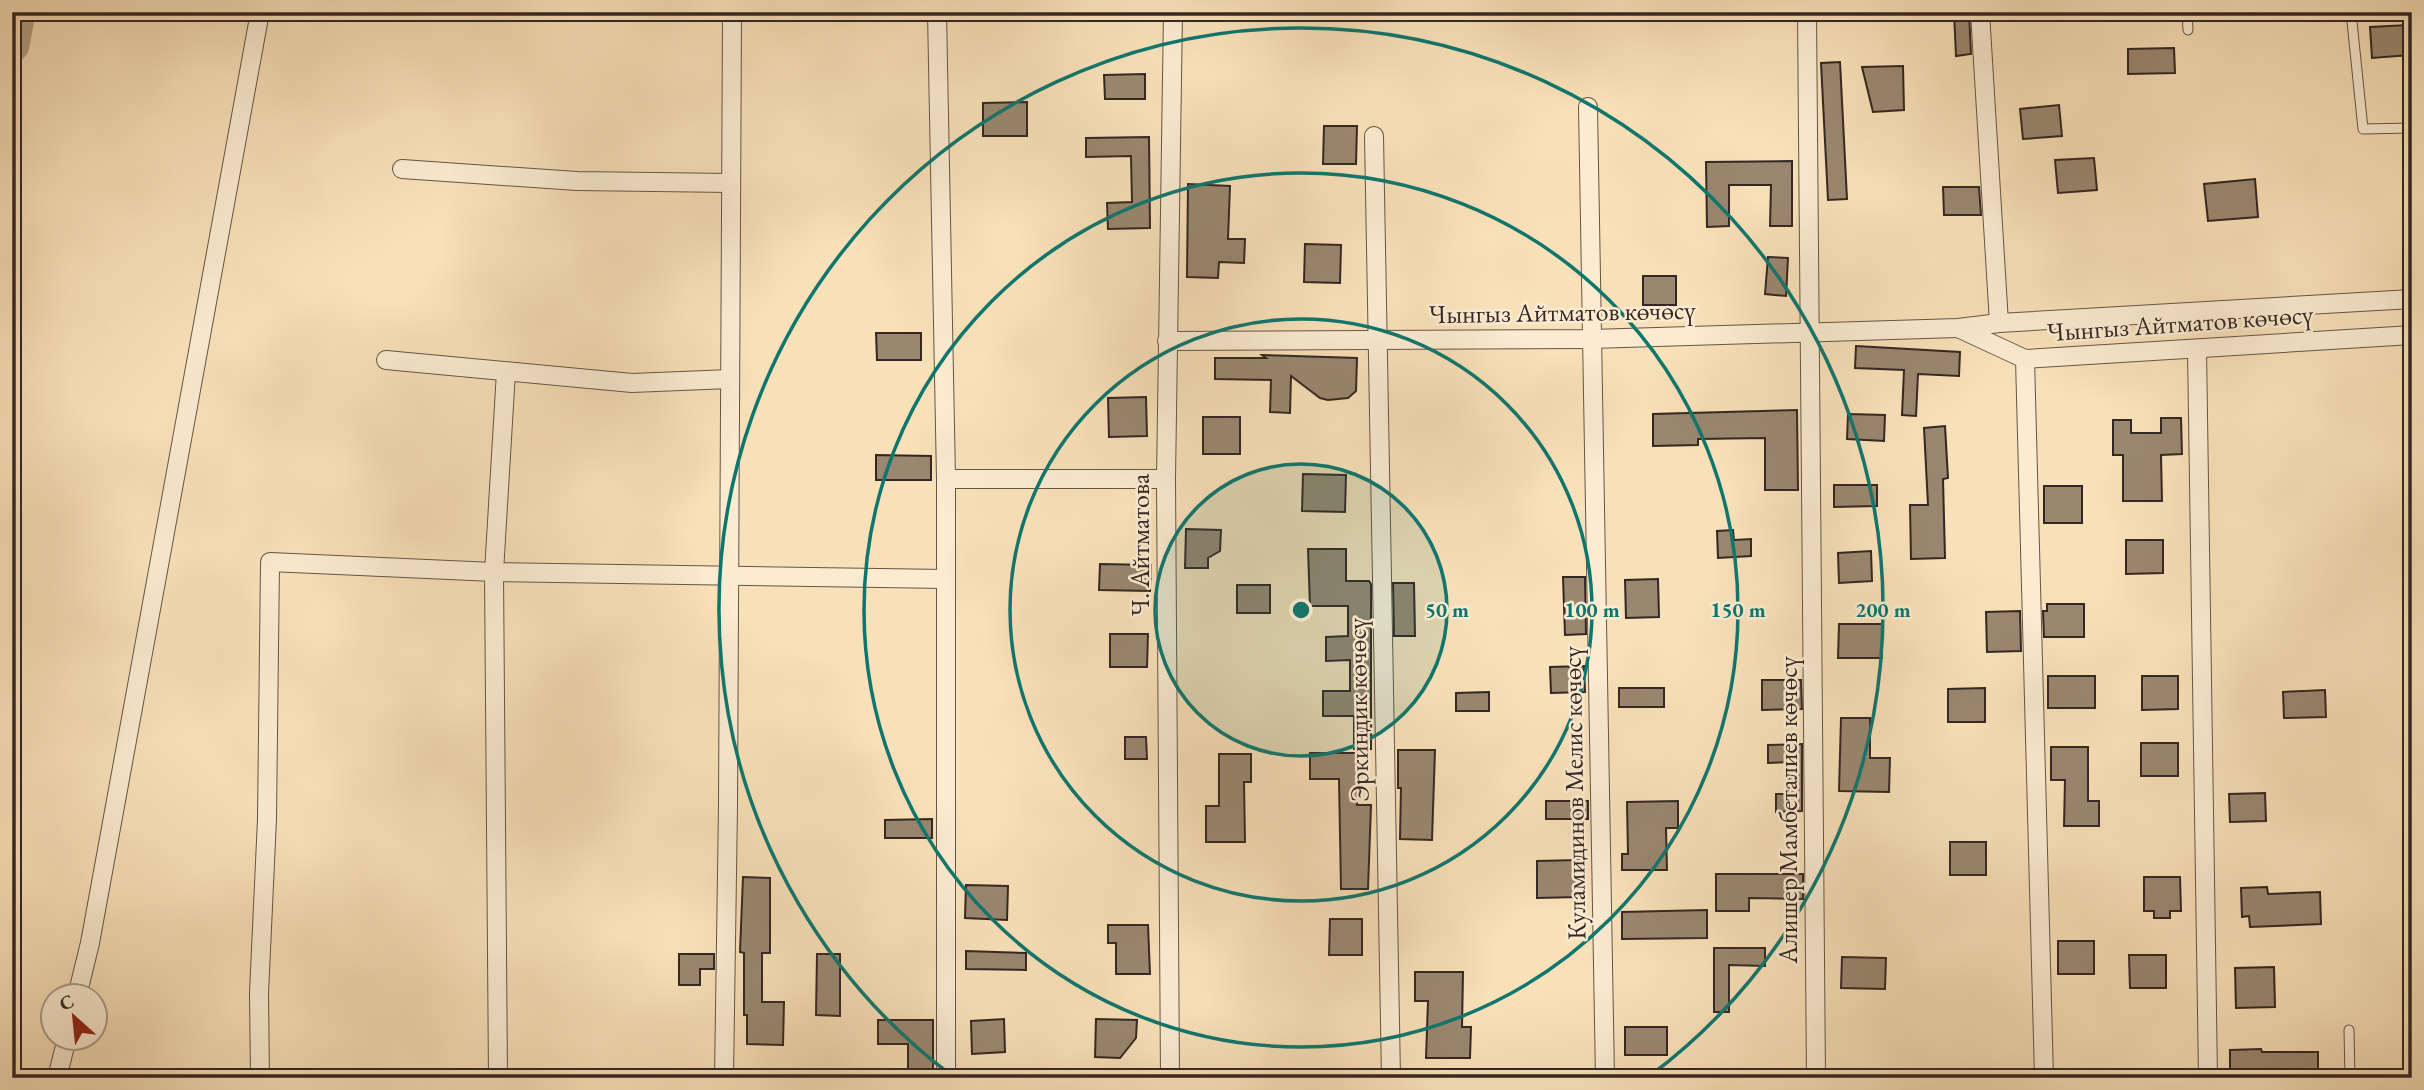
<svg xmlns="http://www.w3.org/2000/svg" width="2424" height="1090" font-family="'EB Garamond',serif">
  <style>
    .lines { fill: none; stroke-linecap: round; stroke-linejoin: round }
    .river { stroke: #b5a185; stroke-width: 35 }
    .building { fill: #9a8770; stroke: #342723; stroke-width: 2 }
    .service-casing { stroke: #655548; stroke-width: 11 }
    .minor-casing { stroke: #655548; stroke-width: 20 }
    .service { stroke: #faebd1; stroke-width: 9 }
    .minor { stroke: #faebd1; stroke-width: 18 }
    .ring { fill: none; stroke: #0f766e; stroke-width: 3.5 }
    .labels { text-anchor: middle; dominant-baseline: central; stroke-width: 5; stroke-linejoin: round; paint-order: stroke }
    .street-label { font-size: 26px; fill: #342723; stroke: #faebd1 }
    .centre { fill: #0f766e; stroke: #faebd1; stroke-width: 3.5 }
    .ring-label { font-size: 21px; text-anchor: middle; font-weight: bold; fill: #0f766e; stroke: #faebd1; stroke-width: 5; stroke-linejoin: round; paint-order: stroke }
  </style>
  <rect width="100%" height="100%" fill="#f8e0b8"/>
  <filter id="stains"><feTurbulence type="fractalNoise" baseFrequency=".00286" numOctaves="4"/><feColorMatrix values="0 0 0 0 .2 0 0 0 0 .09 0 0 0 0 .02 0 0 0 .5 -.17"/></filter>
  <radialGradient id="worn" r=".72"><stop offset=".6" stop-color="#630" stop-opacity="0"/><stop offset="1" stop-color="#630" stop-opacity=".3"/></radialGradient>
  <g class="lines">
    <path class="river" d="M12 45 18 12"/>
  </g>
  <g class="building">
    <path d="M1954 12H1969L1971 54 1956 56Z"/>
    <path d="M2408 25 2410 55 2372 58 2370 27Z"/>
    <path d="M2174 48 2175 73 2128 74V49Z"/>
    <path d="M1840 62 1847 199 1828 200 1821 63Z"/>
    <path d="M1903 66 1904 110 1873 112 1862 67Z"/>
    <path d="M1145 74V99H1105L1104 75Z"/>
    <path d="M1027 102V136H983V103Z"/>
    <path d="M2059 105 2062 136 2023 139 2020 109Z"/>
    <path d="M1324 126H1357L1356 164H1323Z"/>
    <path d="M1149 137 1150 228 1108 229 1107 203 1132 202 1131 156 1086 157V138Z"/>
    <path d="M2094 158 2097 190 2058 193 2055 160Z"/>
    <path d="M1792 161V226H1770L1771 185H1729V226L1707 227 1706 162Z"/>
    <path d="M2255 179 2258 217 2208 221 2204 184Z"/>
    <path d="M1188 184 1230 186 1228 239H1245L1244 263 1219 262 1218 278 1187 277Z"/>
    <path d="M1943 187H1979L1981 215H1944Z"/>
    <path d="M1305 244 1341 245 1340 283 1304 282Z"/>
    <path d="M1768 257 1788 258 1786 296 1765 294Z"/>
    <rect x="1643" y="276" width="33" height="29"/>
    <path d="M876 333H921V360H877Z"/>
    <path d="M1856 346 1960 352 1959 376 1918 374 1916 416 1902 415 1904 370 1855 368Z"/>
    <path d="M1262 355 1357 358 1356 391 1348 398 1328 400 1320 398 1291 376 1290 413 1270 412 1271 380 1215 379V358H1266Z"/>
    <path d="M1146 397 1147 436 1109 437 1108 398Z"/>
    <path d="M1797 410 1798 490H1765V438L1698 439V445L1653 446V414Z"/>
    <path d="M1848 414 1885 415 1884 441 1847 439Z"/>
    <rect x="1203" y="417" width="37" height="37"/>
    <path d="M2161 418H2181L2182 454 2161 455 2162 501H2123V455H2113V420H2131V433H2161Z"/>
    <path d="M1945 426 1948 478 1943 479 1945 558 1911 559 1910 505H1928L1924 428Z"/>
    <path d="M876 455 931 456V480H876Z"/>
    <path d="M1303 474 1346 475 1345 512 1302 511Z"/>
    <path d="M1834 485H1877V506L1834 507Z"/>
    <rect x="2044" y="486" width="38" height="37"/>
    <path d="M1186 529 1221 530 1220 551 1208 558V568H1185Z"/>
    <path d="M1733 530 1734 540 1751 539V556L1718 558 1717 531Z"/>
    <path d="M2126 540H2163V573L2126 574Z"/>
    <path d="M1308 549H1346V581H1369L1371 584V749H1354V716H1323V691H1350V660L1326 661V637L1348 636V606H1310Z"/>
    <path d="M1871 551 1872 581 1839 583 1838 553Z"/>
    <path d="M1100 564 1151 565 1150 591 1099 590Z"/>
    <path d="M1563 577H1585L1586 634 1565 635Z"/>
    <path d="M1658 579 1659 617 1626 618 1625 580Z"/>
    <path d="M1393 583H1414L1415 636H1394Z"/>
    <rect x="1237" y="585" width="33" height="28"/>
    <path d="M2047 604H2084V637H2044L2043 611H2047Z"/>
    <path d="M2020 611 2021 651 1987 652 1986 612Z"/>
    <path d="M1839 624H1882V658H1838Z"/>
    <path d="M1110 634H1148L1147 667H1110Z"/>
    <path d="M1584 666 1585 692 1551 693 1550 667Z"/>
    <rect x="2048" y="676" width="47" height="32"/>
    <path d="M2142 676H2178V709L2142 710Z"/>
    <path d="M1762 680H1801L1802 709 1762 710Z"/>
    <rect x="1619" y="688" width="45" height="19"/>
    <path d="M1985 688V722H1948V689Z"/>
    <path d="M2325 690 2326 717 2284 718 2283 692Z"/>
    <path d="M1489 692V711H1456V693Z"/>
    <path d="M1841 718H1870V758H1890L1889 792 1839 791Z"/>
    <path d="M1125 737H1146L1147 759H1125Z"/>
    <rect x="2141" y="743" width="37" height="33"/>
    <path d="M1802 744V811L1776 812V794H1789V762L1768 763V745Z"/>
    <path d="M2051 747H2088V801H2099V826H2064L2065 780H2051Z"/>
    <path d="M1398 750H1435L1432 840 1400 839 1401 788H1398Z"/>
    <path d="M1310 753H1357V805H1371L1368 889H1341L1339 779H1310Z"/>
    <path d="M1219 754H1251V782H1244L1245 842H1206V806H1219Z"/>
    <path d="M2265 793 2266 821 2230 822 2229 794Z"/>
    <rect x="1546" y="801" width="42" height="18"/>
    <path d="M1678 801V828H1666L1667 870H1622V854H1628L1627 802Z"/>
    <path d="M932 819V838H885V820Z"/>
    <rect x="1950" y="842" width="36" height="33"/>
    <path d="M1579 860V897L1537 898V861Z"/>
    <path d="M1716 874H1803V899L1749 898V911H1716Z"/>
    <path d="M743 877 770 878V953H762V1002H784L783 1045 747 1044V1015H744V953L740 952Z"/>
    <path d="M2144 877H2180L2181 911H2170V918H2154V911H2144Z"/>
    <path d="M966 885 1008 886 1007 920 965 918Z"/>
    <path d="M2267 887 2268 894 2320 892 2321 924 2250 927 2249 916 2242 917 2241 888Z"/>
    <path d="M1707 910V938L1622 939V912Z"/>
    <path d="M1330 919H1362V955H1329Z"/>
    <path d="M1108 925H1148L1150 974H1116V943H1108Z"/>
    <rect x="2058" y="941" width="36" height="33"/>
    <path d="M1714 948H1765V966L1729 965V1012H1714Z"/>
    <path d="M966 951 1026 953V970L966 969Z"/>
    <path d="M679 954H714V969H700V985H679Z"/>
    <path d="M817 954H840V1016L816 1015Z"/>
    <path d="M2129 955H2166V988H2130Z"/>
    <path d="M1842 957 1886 958 1885 989 1841 988Z"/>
    <path d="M2274 967 2275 1007 2236 1008 2235 968Z"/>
    <path d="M1415 972H1463L1462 1027H1471L1470 1058H1426L1428 1001H1415Z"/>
    <path d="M1004 1019 1005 1052 972 1054 971 1021Z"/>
    <path d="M1096 1019 1137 1020 1136 1038 1120 1058 1095 1057Z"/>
    <path d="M878 1020H933V1078H908V1044H878Z"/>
    <rect x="1625" y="1027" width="42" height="28"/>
    <path d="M2261 1049 2262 1052H2318V1078H2230V1050Z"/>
  </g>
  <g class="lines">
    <g class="service-casing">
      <g id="service">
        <path d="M2187 12 2188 30"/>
        <path d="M2351 12 2363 129 2412 128"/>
        <path d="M2349 1030 2350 1078"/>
      </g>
    </g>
    <g class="minor-casing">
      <g id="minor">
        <path d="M937 12 946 479V1078"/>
        <path d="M1807 12 1816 1078"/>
        <path d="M1980 12 1999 323"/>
        <path d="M1588 107 1605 1078"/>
        <path d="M1374 136 1391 1078"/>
        <path d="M402 169 577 181 731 183"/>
        <path d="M1958 328 2025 359 2412 335"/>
        <path d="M1167 341 1591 339 1958 328 1999 323 2412 299"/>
        <path d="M2197 349 2208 1078"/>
        <path d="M2025 359 2044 1078"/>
        <path d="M386 360 632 383 730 379"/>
        <path d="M946 479H1166"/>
        <path d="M77 996 90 943 260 12"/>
        <path d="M57 1078 67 1038"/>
        <path d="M260 1078 259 993 267 819 270 562 494 572 946 579"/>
        <path d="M498 1078 494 572 506 372"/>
        <path d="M724 1078 728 806 732 18 727 12"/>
        <path d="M1170 1078 1166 479 1173 12"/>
      </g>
    </g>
    <use href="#service" class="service"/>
    <use href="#minor" class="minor"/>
  </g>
  <circle cx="1301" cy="610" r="146" fill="#0f766e" fill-opacity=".12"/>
  <g class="ring">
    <circle cx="1301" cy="610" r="146"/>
    <circle cx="1301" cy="610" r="291"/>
    <circle cx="1301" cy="610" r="437"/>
    <path d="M951 1075A582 582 0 1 1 1651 1075"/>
  </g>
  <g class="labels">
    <g class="street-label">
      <text transform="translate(1562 312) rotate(-1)">Чынгыз Айтматов көчөсү</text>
      <text transform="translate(2180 323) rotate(-4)">Чынгыз Айтматов көчөсү</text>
      <text transform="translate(1140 545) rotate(-90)">Ч. Айтматова</text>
      <text transform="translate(1358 710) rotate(-91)">Эркиндик көчөсү</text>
      <text transform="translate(1574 793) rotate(-91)">Куламидинов Мелис көчөсү</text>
      <text transform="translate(1788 810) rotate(-90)">Алишер Мамбеталиев көчөсү</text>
    </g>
  </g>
  <circle cx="1301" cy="610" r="10" class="centre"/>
  <g class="ring-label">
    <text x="1447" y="617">50 m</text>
    <text x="1592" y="617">100 m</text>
    <text x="1738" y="617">150 m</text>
    <text x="1883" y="617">200 m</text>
  </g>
  <rect width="2424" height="1090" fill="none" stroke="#f8e0b8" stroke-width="42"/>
  <rect x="14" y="14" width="2396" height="1062" fill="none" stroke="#342723" stroke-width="3.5"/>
  <rect x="21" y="21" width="2382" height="1048" fill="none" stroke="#342723" stroke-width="2"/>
  <g transform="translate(74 1017) rotate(333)"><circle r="33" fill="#faebd1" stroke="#ab9d8b" stroke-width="2"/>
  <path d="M0-5L12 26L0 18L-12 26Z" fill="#8f2418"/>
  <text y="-10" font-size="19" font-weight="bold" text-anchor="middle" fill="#342723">С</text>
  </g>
  <rect width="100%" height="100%" filter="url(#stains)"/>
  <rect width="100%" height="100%" fill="url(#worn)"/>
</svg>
